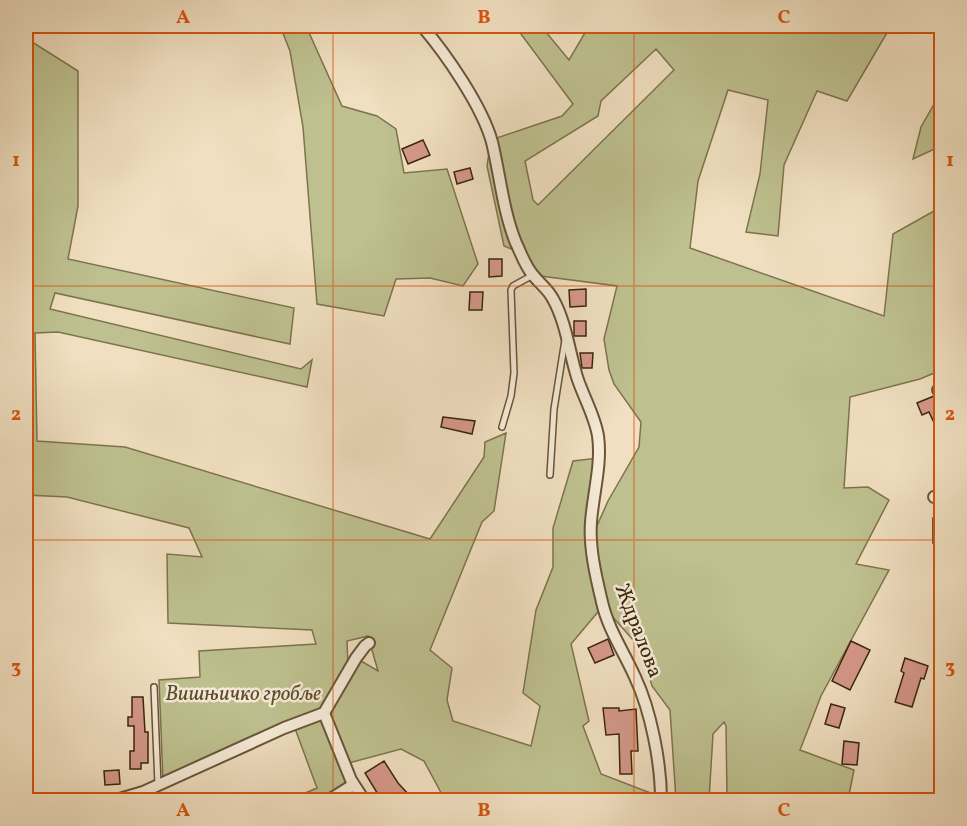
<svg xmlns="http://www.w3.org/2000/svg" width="967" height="826" font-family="Vollkorn,serif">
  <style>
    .green { fill: #bec08f; stroke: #7d734e; stroke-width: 1.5; fill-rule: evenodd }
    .building { fill: #d5988b; stroke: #3c260e; stroke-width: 1.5 }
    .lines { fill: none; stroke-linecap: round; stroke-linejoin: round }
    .service-casing { stroke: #69543a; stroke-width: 8 }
    .minor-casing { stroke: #69543a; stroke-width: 14 }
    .service { stroke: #f5ead6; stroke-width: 5 }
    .minor { stroke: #f5ead6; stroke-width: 10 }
    .grid { fill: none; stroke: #d7540c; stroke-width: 1.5; stroke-opacity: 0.55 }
    .labels { text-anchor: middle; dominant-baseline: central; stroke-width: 5; stroke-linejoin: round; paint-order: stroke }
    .street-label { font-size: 21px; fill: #3c260e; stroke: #f5ead6 }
    .park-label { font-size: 21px; font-style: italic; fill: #5c4c2e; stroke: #f5ead6 }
    .neatline { fill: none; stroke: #d7540c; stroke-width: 2 }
    .grid-label { font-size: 20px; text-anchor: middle; font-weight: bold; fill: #d7540c }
  </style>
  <rect width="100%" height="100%" fill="#f0dfc0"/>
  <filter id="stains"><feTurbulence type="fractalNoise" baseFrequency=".00333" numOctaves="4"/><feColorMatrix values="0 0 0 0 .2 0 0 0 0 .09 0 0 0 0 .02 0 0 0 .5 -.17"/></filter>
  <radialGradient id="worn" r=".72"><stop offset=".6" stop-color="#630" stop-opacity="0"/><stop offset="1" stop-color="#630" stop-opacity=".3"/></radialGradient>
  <g class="green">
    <path d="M280 26H306L342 106 377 116 396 129 404 173 447 169 478 264 463 286 430 278 396 279 384 316 317 304 303 127 290 51Z"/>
    <path d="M515 26H541L569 60 589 26H891L847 101 817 91 784 165 778 236 746 232 760 174 768 100 728 90 698 181 690 248 884 316 893 234 941 207V373L939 371 920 379 850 397 844 488 868 487 889 500 856 564 889 570 821 696 800 750 854 770 848 800H750L727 797 726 726 724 722 713 734 709 800H676L670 710 652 686 642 650 603 606 571 644 589 721 583 726 601 774 661 797V800H445L424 761 401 749 345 764 351 780 322 800H289L317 788 293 723 163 780 159 680 200 677 199 651 316 644 312 630 168 623 167 554 202 557 189 528 67 497 26 495V38L78 71V206L68 259 294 308 290 344 55 293 50 309 301 369 312 360 307 387 58 332 35 333 37 441 125 447 430 539 484 457 485 442 506 433 494 511 482 522 430 650 452 668 447 700 453 721 531 746 540 706 523 693 536 610 553 567V528L573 461 598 458 592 537 608 501 639 447 641 422 614 384 609 370 604 339 617 286 533 275 521 253 504 246 487 166 491 140 562 116 573 104ZM656 49 674 70 538 205 533 200 525 161 598 116 601 101ZM368 636 378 671 356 658 348 666 347 641Z"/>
    <path d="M941 92V146L913 159 921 127Z"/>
  </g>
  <g class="building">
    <path d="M423 140 430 155 408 164 402 149Z"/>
    <path d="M470 168 473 179 457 184 454 172Z"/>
    <path d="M489 259H502V276L489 277Z"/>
    <path d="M586 289V306L570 307 569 290Z"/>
    <path d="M470 292H483L482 310H469Z"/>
    <rect x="574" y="321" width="12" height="15"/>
    <path d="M580 353H593L592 368H582Z"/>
    <path d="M934 396 942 415V440L929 412 922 415 917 403Z"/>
    <path d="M443 417 475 421 472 434 441 427Z"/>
    <rect x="933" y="518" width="9" height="25"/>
    <path d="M608 639 614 655 595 663 588 648Z"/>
    <path d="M851 641 870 650 850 690 832 681Z"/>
    <path d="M905 658 928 666 924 679 921 678 912 707 895 702 904 673 901 671Z"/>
    <path d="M132 697H143L145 732H148V763H141V769H130V751H134V726H128V717H132Z"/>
    <path d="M831 704 845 708 839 728 825 724Z"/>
    <path d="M603 708H619V711L636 709 638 751H631L632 774H620L619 734 606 735Z"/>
    <path d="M844 741 859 743 857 765 842 764Z"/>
    <path d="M384 761 398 783 410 796 405 801H382L365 773Z"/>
    <path d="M119 770 120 784 105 785 104 771Z"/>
  </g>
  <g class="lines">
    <g class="service-casing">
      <g id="service">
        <path d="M502 427 511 396 514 373 511 290 513 286 533 275"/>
        <path d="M550 475 554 409 565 340"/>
        <path d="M154 687 158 785"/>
      </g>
    </g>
    <g class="minor-casing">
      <g id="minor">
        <path d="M422 26C446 54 482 106 492 142 500 175 503 211 516 243 521 253 525 266 533 275 539 283 548 289 553 299 566 322 569 351 577 377 583 396 595 416 598 436 602 464 593 494 591 522 589 548 596 577 602 602 608 629 624 652 635 677 651 711 661 763 661 800"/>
        <path d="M938 390 942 394"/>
        <path d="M934 497 942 496"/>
        <path d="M324 713 351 780 364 800"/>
        <path d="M116 800 143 792 284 728 324 713 356 658 365 646 369 643"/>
        <path d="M329 800 353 785"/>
      </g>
    </g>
    <use href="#service" class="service"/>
    <use href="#minor" class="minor"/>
  </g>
  <path class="grid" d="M333 26V800M634 26V800M26 286H942M26 540H942"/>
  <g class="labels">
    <g class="street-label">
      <text transform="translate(638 631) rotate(69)">Ждралова</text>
    </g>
    <g class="park-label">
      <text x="243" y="694">Вишњичко гробље</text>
    </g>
  </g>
  <rect width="967" height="826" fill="none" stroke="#f0dfc0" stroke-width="66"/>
  <rect x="33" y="33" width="901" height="760" class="neatline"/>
  <g class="grid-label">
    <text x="183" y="23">A</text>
    <text x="484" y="23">B</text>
    <text x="784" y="23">C</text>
    <text x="16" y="166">1</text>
    <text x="950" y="166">1</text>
    <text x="16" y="420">2</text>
    <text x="950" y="420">2</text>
    <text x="16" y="673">3</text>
    <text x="950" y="673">3</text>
    <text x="183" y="816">A</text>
    <text x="484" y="816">B</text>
    <text x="784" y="816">C</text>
  </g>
  <rect width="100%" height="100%" filter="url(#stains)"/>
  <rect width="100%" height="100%" fill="url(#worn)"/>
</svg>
